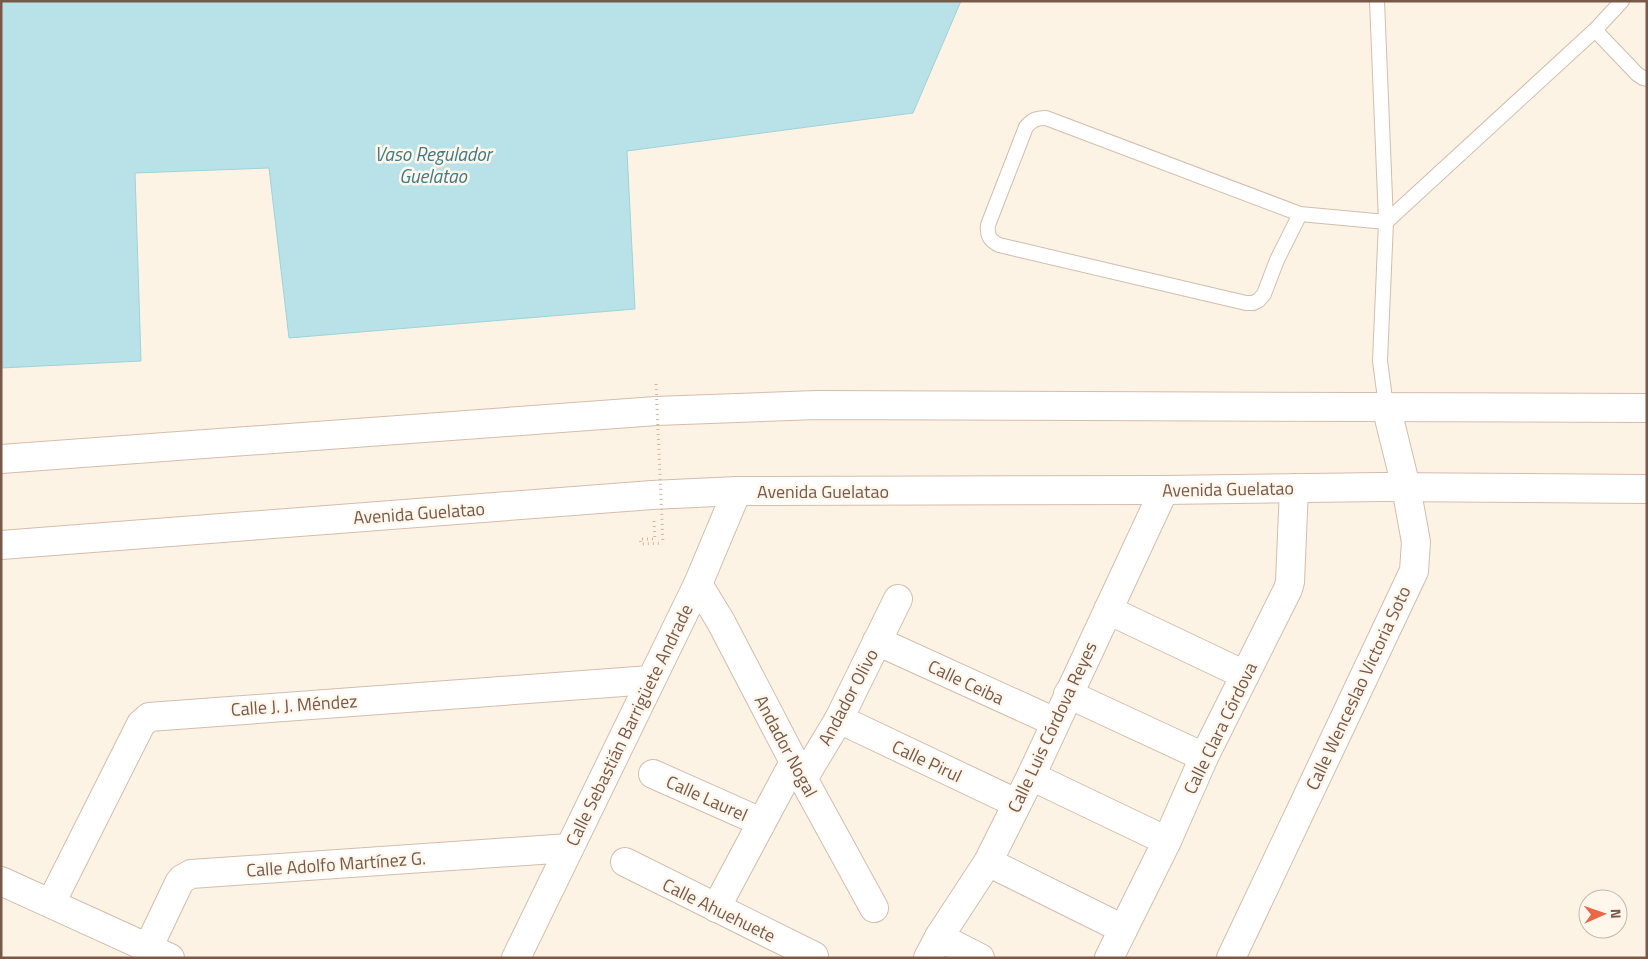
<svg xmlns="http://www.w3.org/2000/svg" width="1648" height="959" font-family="'Titillium Web',sans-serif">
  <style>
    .water { fill: #b8e2e8; stroke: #9ed2da }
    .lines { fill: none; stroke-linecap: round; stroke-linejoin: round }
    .lane-casing { stroke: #d2bdad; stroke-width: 16 }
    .street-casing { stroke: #d2bdad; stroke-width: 30 }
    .secondary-casing { stroke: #d5bcab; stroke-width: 30 }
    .path { stroke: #d9b49e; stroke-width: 3; stroke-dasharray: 1 4; stroke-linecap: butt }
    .lane { stroke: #fff; stroke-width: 14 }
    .street { stroke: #fff; stroke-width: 28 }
    .secondary { stroke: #fff; stroke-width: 28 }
    .path-bridge { stroke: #d9b49e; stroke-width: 3; stroke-dasharray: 1 4; stroke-linecap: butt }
    .labels { text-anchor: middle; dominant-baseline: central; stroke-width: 5; stroke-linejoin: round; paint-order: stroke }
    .street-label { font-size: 18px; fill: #785849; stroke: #fff7ec }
    .water-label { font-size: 19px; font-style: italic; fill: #3f7b85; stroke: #fff7ec }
  </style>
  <rect width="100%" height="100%" fill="#fdf3e5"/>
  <path class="water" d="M1 1H961L913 113 627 151 635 309 289 338 269 168 135 173 141 361 1 368Z"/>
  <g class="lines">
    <g class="lane-casing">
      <g id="lane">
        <path d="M1377 1 1386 222 1380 361 1386 406"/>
        <path d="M1595 30 1622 1"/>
        <path d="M1300 214 1277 260 1264 294 1259 300 1253 303H1246L999 245C989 240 987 235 988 225L1026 127C1032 120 1036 118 1046 118L1300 214 1386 222 1595 30 1637 74 1643 78 1647 79"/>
      </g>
    </g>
    <g class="street-casing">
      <g id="street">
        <path d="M698 584 721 622 794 762 874 908"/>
        <path d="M1108 610 1245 675"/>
        <path d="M877 641 1055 722"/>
        <path d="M1068 694 1204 757"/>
        <path d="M839 719 1016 803"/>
        <path d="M653 774 761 822"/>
        <path d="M1031 776 1167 841"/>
        <path d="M803 779 839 719 898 599"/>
        <path d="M625 862 814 956"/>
        <path d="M988 862 1123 929"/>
        <path d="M1 881 170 958"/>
        <path d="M51 903 141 724 149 717 650 680"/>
        <path d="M716 908 794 762"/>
        <path d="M939 937 980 958"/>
        <path d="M148 948 179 883 182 879 191 874 569 848"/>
        <path d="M516 958 698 584 737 491"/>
        <path d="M928 958 939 937 988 862 1031 776 1164 490"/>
        <path d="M1109 958 1167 841 1204 757 1288 589 1290 582 1294 488"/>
        <path d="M1231 958 1414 571 1416 542 1406 487 1386 406"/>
      </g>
    </g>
    <g class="secondary-casing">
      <g id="secondary">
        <path d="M1 459 656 411 817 405 1647 408"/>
        <path d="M1 545 652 495 737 491 1164 490 1381 487 1647 489"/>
      </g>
    </g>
    <path class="path" d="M654 521 655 539H640L641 544 663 543"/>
    <use href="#lane" class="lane"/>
    <use href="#street" class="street"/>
    <use href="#secondary" class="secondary"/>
    <path class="path-bridge" d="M656 384 663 543"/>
  </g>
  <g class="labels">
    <g class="street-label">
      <text transform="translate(1228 489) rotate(-1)">Avenida Guelatao</text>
      <text x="823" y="491">Avenida Guelatao</text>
      <text transform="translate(419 513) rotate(-4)">Avenida Guelatao</text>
      <text transform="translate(966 682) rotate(25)">Calle Ceiba</text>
      <text transform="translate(1358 688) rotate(-65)">Calle Wenceslao Victoria Soto</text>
      <text transform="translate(848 697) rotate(-62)">Andador Olivo</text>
      <text transform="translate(294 705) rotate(-4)">Calle J. J. Méndez</text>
      <text transform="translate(629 725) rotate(-64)">Calle Sebastián Barrigüete Andrade</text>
      <text transform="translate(1052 727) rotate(-65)">Calle Luis Córdova Reyes</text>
      <text transform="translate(1220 728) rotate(-64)">Calle Clara Córdova</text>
      <text transform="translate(786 746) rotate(62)">Andador Nogal</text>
      <text transform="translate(927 761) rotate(25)">Calle Pirul</text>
      <text transform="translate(707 798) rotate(24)">Calle Laurel</text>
      <text transform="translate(336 864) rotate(-4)">Calle Adolfo Martínez G.</text>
      <text transform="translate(719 910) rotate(26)">Calle Ahuehuete</text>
    </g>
    <g class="water-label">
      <text x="433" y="153">Vaso Regulador<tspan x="433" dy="22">Guelatao</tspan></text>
    </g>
  </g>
  <rect width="1648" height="959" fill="none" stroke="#785849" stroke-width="5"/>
  <g transform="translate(1603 914) rotate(88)"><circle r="24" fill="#fff7ec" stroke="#c9b7ab"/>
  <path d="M0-4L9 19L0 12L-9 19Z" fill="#ec6745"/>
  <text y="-8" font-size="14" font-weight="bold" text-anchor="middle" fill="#785849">N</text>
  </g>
</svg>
